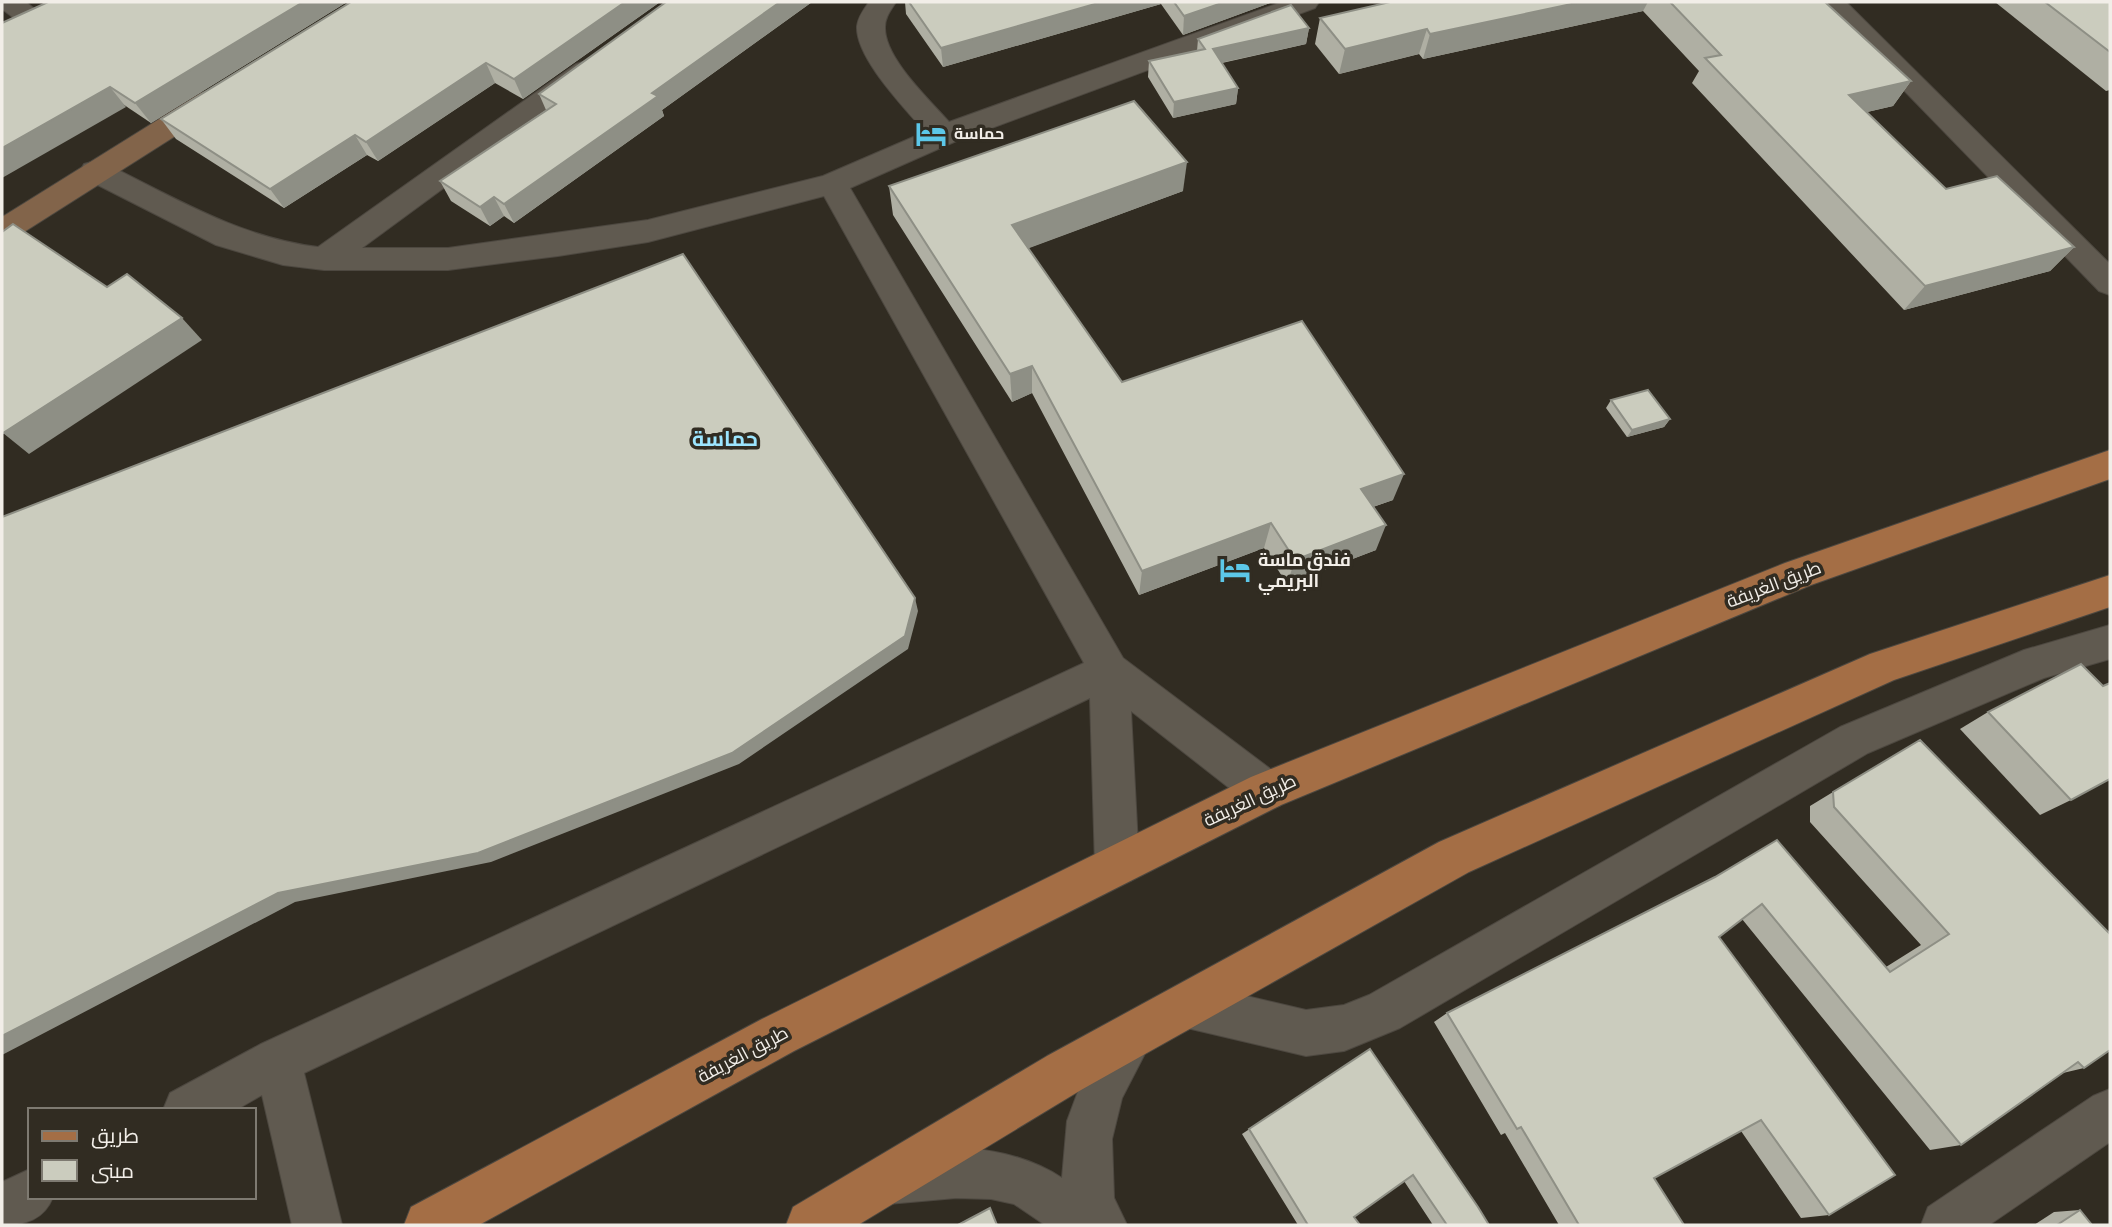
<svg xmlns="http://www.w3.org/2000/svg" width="2112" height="1227" font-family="'Source Sans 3',Cairo,sans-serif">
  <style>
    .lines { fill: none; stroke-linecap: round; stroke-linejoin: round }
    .street-casing { stroke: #4d4840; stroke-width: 2 }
    .secondary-casing { stroke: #4d4840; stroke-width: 2 }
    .primary-casing { stroke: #4d4840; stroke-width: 2 }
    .street { fill: #605a50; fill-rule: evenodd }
    .secondary { fill: #82644a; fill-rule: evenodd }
    .primary { fill: #a46e45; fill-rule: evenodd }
    .wall { fill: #afafa3 }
    .shaded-wall { fill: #8e8f85 }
    .building { fill: #cbccbe; stroke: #8e8f85; stroke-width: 2 }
    .labels { text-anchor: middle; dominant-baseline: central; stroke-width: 7; stroke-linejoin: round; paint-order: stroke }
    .far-poi-label { font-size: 16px; font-weight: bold; fill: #f2eee8; stroke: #312c22; text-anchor: start }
    .poi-label { font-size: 18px; font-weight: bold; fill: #f2eee8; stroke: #312c22; text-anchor: start }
    .street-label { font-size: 18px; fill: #f2eee8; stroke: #312c22 }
    .quarter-label { font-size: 21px; font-weight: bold; fill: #9ce5fe; stroke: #312c22 }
  </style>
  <rect width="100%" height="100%" fill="#312c22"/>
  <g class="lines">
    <g class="street-casing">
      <g id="street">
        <path d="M2 2H26L43 16 39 22H19L2 9Z"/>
        <path d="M869 2H896C891 10 885 17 885 27 884 58 930 100 949 122L1282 2H1319L1315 8 954 142 850 188 1123 658 1281 777 1287 791 1281 805 1266 811 1251 805 1131 711 1139 865 1132 880 1117 886 1102 880 1095 865 1090 698 304 1073 342 1225H292L262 1095 236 1110H163L170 1093 261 1044 1084 663 824 196 648 242 558 256 448 270H324L283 265 216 245 84 178 80 171 84 164 95 161 106 164C175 198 241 238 318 247L576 64 586 61 596 64 600 70 596 76 362 248H448L648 220 823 176 925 132C906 109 855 58 857 26 858 17 864 9 869 2Z"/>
        <path d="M1818 2H1846L2110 264V295L2099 291Z"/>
        <path d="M2110 625V659L2044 678 1868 753 1400 1028 1344 1051 1306 1056 1187 1028 1171 1021 1164 1005 1171 989 1187 982 1306 1010 1344 1005 1369 995 1840 727 2024 650Z"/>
        <path d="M1131 1013 1147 1020 1154 1036 1122 1098 1112 1139 1114 1198 1127 1225H1045L1014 1204 991 1199 956 1198 888 1204 871 1196 863 1179 871 1162C928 1138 1010 1144 1062 1178L1067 1121 1086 1070 1115 1020Z"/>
        <path d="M2110 1089V1142L1989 1225H1921L1928 1207 2093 1096Z"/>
        <path d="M30 1169V1197H53C44 1220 25 1225 2 1225V1182Z"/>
      </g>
    </g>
    <g class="secondary-casing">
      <path id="secondary" d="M211 91 221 93 225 100 221 107 13 239 2 242V217L201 93Z"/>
    </g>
    <g class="primary-casing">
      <g id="primary">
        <path d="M2110 450V479L1811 585 1281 805 794 1051 479 1225H404L411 1207 762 1019 1251 777 1785 563Z"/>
        <path d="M2110 575V607L1894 680 1469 872 1081 1090 858 1225H786L793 1207 1047 1056 1439 842 1870 654Z"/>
      </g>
    </g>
    <use href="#street" class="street"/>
    <use href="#secondary" class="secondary"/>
    <use href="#primary" class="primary"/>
  </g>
  <g class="wall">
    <path d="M347 2 151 123 2 23Z"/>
    <path d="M660 2 523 99 495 83 378 161 367 155 284 208 176 139 161 119Z"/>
    <path d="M666 2H812L662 110 664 116 514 223 504 216 490 226 451 201 440 181 546 110 539 94Z"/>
    <path d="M905 2H1273L1183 35 1161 4 943 67 906 14Z"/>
    <path d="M1389 2H1829L1827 4 1911 81 1893 106 1867 112 1946 189 2074 247 2050 271 1904 310 1692 83 1699 71 1643 11 1423 59 1419 54 1339 74 1315 44 1320 18Z"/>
    <path d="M1995 2H2110V90L2106 91Z"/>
    <path d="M1309 28 1306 44 1222 63 1238 88 1236 104 1173 118 1148 77 1149 61 1197 51 1198 39Z"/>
    <path d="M889 186 1183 191 1028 248 1122 382 1393 500 1373 507 1376 550 1287 584 1264 548 1139 595 1032 393 1012 402 893 215Z"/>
    <path d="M1611 400 1670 419 1664 427 1627 437 1606 408Z"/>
    <path d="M2103 686 2071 800 2040 815 1960 729 1988 712Z"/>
    <path d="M1833 792 2109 933 2110 932V1050L2084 1068 2063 1073 1961 1145 1930 1150 1742 919 1719 937 1829 1215 1801 1218 1741 1131 1654 1178 1684 1225H1559L1505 1133 1501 1135 1434 1022 1447 1013 1715 877 1886 967 1921 945 1810 822V806Z"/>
    <path d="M1370 1049 1489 1225H1433L1404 1181 1354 1217 1360 1225H1298L1242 1134Z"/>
    <path d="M2080 1210 2092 1225H2034L2054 1212Z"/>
  </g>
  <g class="shaded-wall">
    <path d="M303 2H347L151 123 135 103Z"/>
    <path d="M625 2H660L523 99 514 79Z"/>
    <path d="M780 2H812L662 110 664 116 514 223 504 204 652 93Z"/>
    <path d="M1102 2H1161V4L943 67 941 48Z"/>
    <path d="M1225 2H1273L1183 35 1184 16Z"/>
    <path d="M1581 2H1648L1643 11 1423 59 1430 34Z"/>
    <path d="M1309 28 1306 44 1211 65 1213 49Z"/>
    <path d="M1427 29 1419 54 1339 74 1345 49Z"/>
    <path d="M486 63 495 83 378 161 366 142Z"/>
    <path d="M1911 81 1893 106 1833 120 1849 95Z"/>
    <path d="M110 87 126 107 2 178V148Z"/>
    <path d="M1238 88 1236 104 1173 118 1174 102Z"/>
    <path d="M355 135 367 155 284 208 270 189Z"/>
    <path d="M1187 162 1183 191 1013 254 1012 225Z"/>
    <path d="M494 197 504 216 490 226 480 207Z"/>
    <path d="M2074 247 2050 271 1904 310 1925 286Z"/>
    <path d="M182 318 202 340 29 454 3 433Z"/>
    <path d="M1032 366V393L1012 402 1010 374Z"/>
    <path d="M1670 419 1664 427 1627 437 1632 430Z"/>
    <path d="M1404 474 1393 500 1352 514 1361 489Z"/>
    <path d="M1271 523 1264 548 1139 595 1142 571Z"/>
    <path d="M1386 525 1376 550 1287 584 1295 560Z"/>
    <path d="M915 598 918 611 908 649 739 764 491 862 295 902 2 1055V1036L278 893Z"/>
  </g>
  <g class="building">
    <path d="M48 2H303L135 103 110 87 2 148V23Z"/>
    <path d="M351 2H625L514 79 486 63 366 142 355 135 270 189 161 119Z"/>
    <path d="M666 2H780L652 93 658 96 504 204 494 197 480 207 440 181 556 104 539 94Z"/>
    <path d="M909 2H1102L941 48Z"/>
    <path d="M1174 2H1225L1184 16Z"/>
    <path d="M1390 2H1581L1430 34 1427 29 1345 49 1320 18Z"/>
    <path d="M1670 2H1825L1911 81 1849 95 1946 189 1997 176 2074 247 1925 286 1705 58 1721 55Z"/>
    <path d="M2045 2H2110V52Z"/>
    <path d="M1291 5 1309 28 1213 49 1238 88 1174 102 1149 61 1205 49 1198 39Z"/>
    <path d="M1134 101 1187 162 1012 225 1122 382 1302 321 1404 474 1361 489 1386 525 1295 560 1271 523 1142 571 1032 366 1010 374 889 186Z"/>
    <path d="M13 224 107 287 127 274 182 318 3 433 2 432V232Z"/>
    <path d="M683 254 915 598 905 636 732 753 478 853 278 893 2 1036V517Z"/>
    <path d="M1648 390 1670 419 1632 430 1611 400Z"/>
    <path d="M2081 664 2103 686 2110 683V779L2071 800 1988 712Z"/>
    <path d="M1920 740 2110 934V1050L2084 1068 2078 1062 1961 1145 1762 904 1719 937 1895 1175 1829 1215 1761 1120 1654 1178 1684 1225H1579L1521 1127 1517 1129 1447 1013 1715 877 1777 840 1890 972 1949 934 1834 807 1833 792Z"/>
    <path d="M1370 1049 1478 1207 1489 1225H1447L1413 1175 1354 1217 1360 1225H1308L1249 1129Z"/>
    <path d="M990 1208 997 1225H958Z"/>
    <path d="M2080 1210 2092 1225H2057Z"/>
  </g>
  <defs>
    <g id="hotel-bare" transform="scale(2.415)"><path d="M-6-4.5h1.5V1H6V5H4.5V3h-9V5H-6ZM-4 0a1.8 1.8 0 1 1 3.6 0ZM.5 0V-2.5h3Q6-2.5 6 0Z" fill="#5cc7e8" stroke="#312c22" stroke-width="2.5" paint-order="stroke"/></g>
  </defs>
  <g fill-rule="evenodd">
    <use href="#hotel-bare" x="931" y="134"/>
    <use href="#hotel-bare" x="1235" y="570"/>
  </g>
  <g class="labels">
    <g class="far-poi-label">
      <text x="954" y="134">حماسة</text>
    </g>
    <g class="poi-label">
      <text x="1258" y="560">فندق ماسة<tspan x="1258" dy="21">البريمي</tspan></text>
    </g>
    <g class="street-label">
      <text transform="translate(1774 585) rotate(-21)">طريق الغريفة</text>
      <text transform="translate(1250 801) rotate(-25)">طريق الغريفة</text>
      <text transform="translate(743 1055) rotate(-28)">طريق الغريفة</text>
    </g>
    <g class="quarter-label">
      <text x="725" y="439">حماسة</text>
    </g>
  </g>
  <rect width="2112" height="1227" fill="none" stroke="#f2eee8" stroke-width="7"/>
  <rect x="28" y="1108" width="228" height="91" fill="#312c22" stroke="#7e7a71" stroke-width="2"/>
  <rect x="42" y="1131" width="35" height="10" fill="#a46e45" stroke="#7e7a71" stroke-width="2"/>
  <text x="91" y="1143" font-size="21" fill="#f2eee8">طريق</text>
  <rect x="42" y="1160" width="35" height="21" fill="#cbccbe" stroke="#7e7a71" stroke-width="2"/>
  <text x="91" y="1178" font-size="21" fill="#f2eee8">مبنى</text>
</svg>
